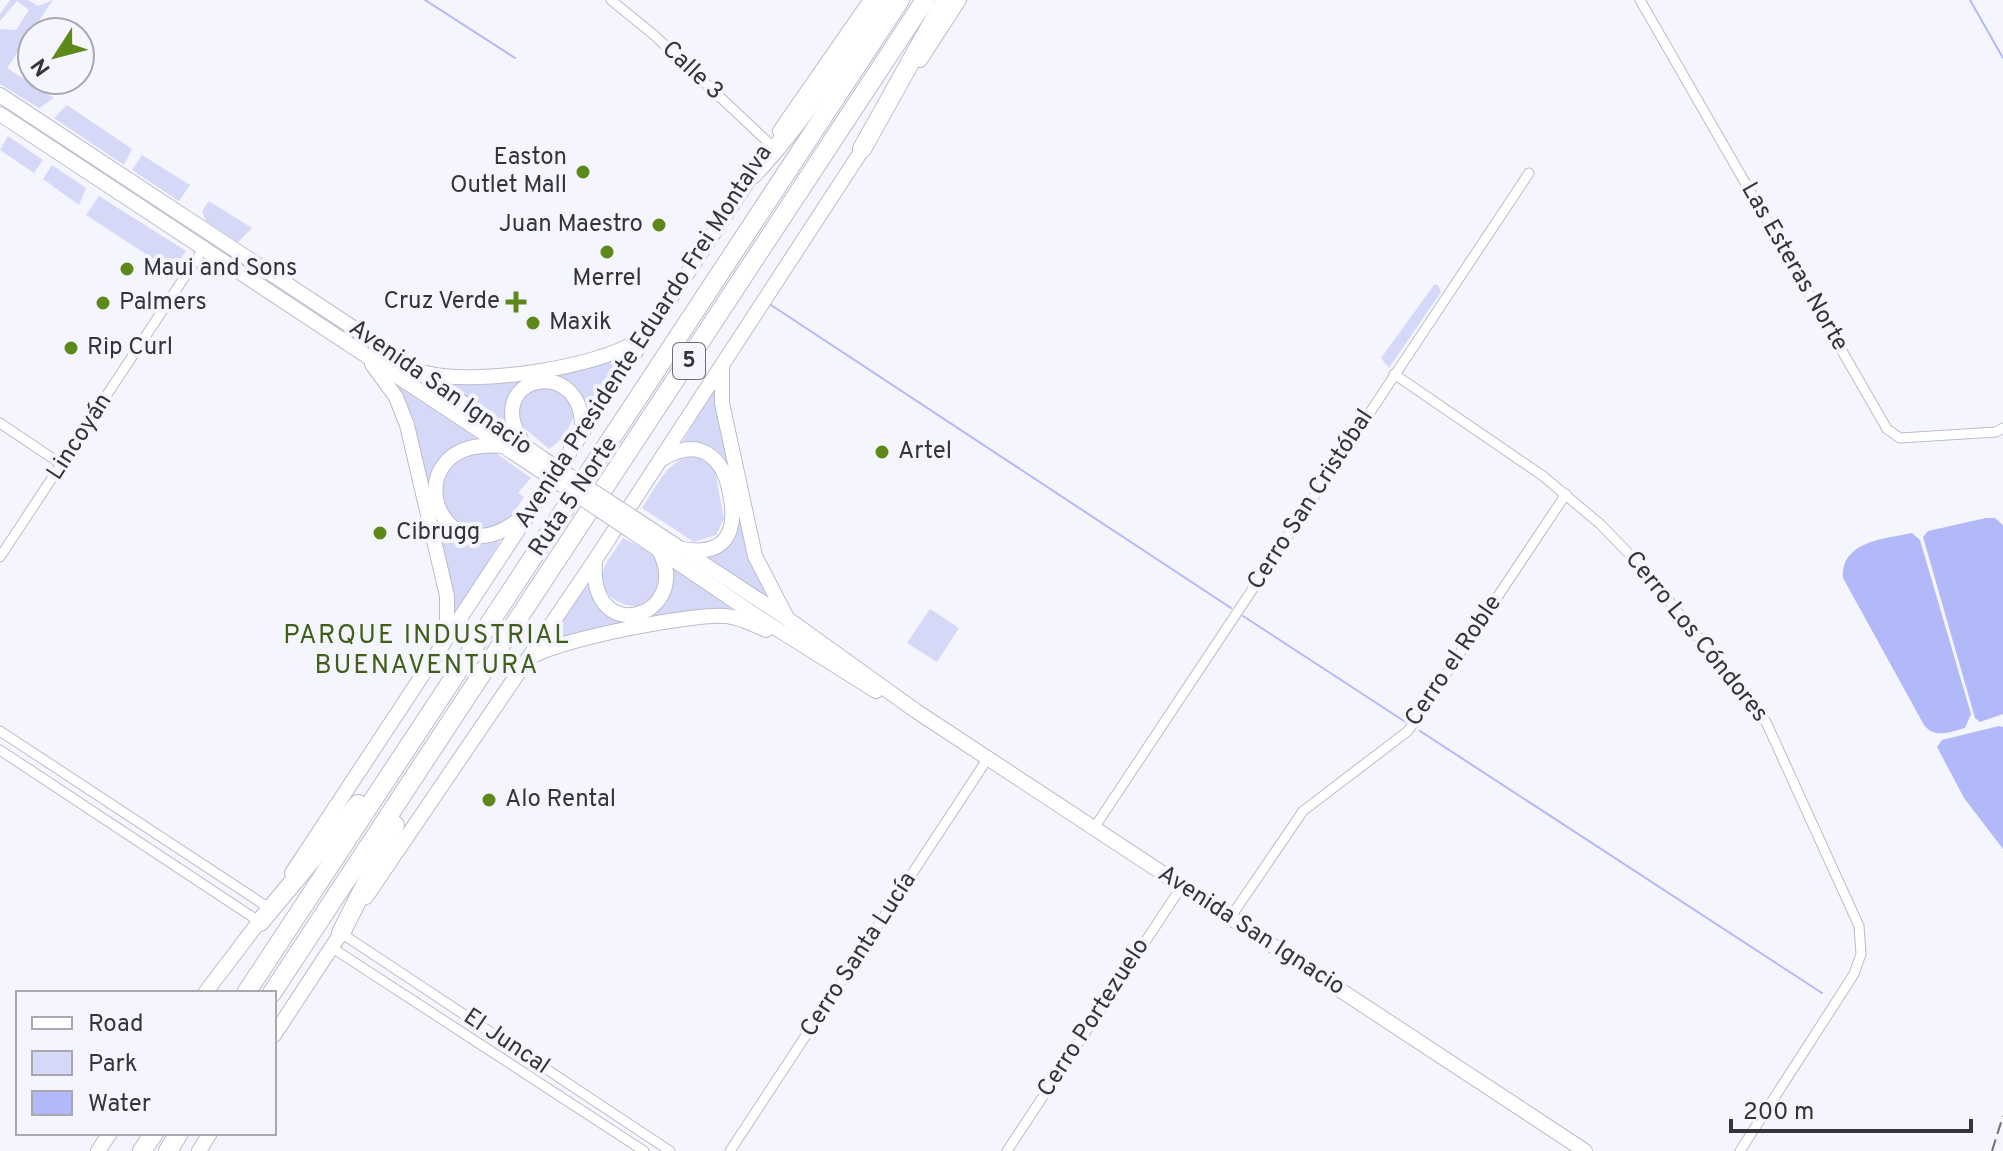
<svg xmlns="http://www.w3.org/2000/svg" width="2003" height="1151" font-family="Overpass,sans-serif">
  <style>
    .green { fill: #d5d8f6 }
    .water { fill: #b2b9f8 }
    .lines { fill: none; stroke-linecap: round; stroke-linejoin: round }
    .stream { stroke: #b2b9f8; stroke-width: 2 }
    .street-casing { stroke: #babcce; stroke-width: 11 }
    .secondary-casing { stroke: #babcce; stroke-width: 16 }
    .highway-casing { stroke: #babcce; stroke-width: 20 }
    .street { stroke: #fff; stroke-width: 9 }
    .secondary { stroke: #fff; stroke-width: 14 }
    .highway { stroke: #fff; stroke-width: 18 }
    .rail { stroke: #6e6f76; stroke-width: 2; stroke-dasharray: 12 6; stroke-linecap: butt }
    .secondary-bridge-casing { stroke: #babcce; stroke-width: 16; stroke-linecap: butt }
    .secondary-bridge { stroke: #fff; stroke-width: 14 }
    .poi-dot { fill: #5d891a; stroke: #f5f6fd; stroke-width: 3 }
    .labels { text-anchor: middle; dominant-baseline: central; stroke-width: 8; stroke-linejoin: round; paint-order: stroke }
    .shield { fill: #f5f6fd; stroke: #6e6f76; stroke-width: 2 }
    .shield-label { font-size: 22px; font-weight: bold; fill: #34353c }
    .street-label { font-size: 24px; fill: #34353c; stroke: #f5f6fd }
    .poi-label { font-size: 24px; fill: #34353c; stroke: #f5f6fd; text-anchor: start }
    .neighbourhood-label { font-size: 26px; letter-spacing: 2px; fill: #405d19; stroke: #f5f6fd }
  </style>
  <rect width="100%" height="100%" fill="#f5f6fd"/>
  <g class="green">
    <path d="M10 0H28L38 6 53 0 7 68 54 98 39 108 0 84V29L16 30 29 10 17 1 0 21V14Z"/>
    <path d="M67 105 132 149 124 165 54 118Z"/>
    <path d="M8 136 43 160 34 173 0 150Z"/>
    <path d="M142 155 190 185 179 201 132 170Z"/>
    <path d="M52 165 86 188 79 205 43 179Z"/>
    <path d="M99 196 186 251 172 271 86 215Z"/>
    <path d="M209 201 252 228 238 242 206 221 202 211Z"/>
    <path d="M1434 285H1438L1441 292 1389 368 1381 358Z"/>
    <path d="M626 354 584 410 577 391 554 376 507 407 505 422 450 385 502 380Z"/>
    <path d="M392 382 480 440C408 449 417 558 502 538L453 619Z"/>
    <path d="M717 383C727 451 739 534 767 597L706 556C716 550 730 545 736 534 742 522 739 509 736 497 729 467 719 435 682 443Z"/>
    <path d="M545 385 569 399 575 414 564 437 549 449 517 422 520 398Z"/>
    <path d="M493 451 531 478 518 493 524 497C505 526 502 530 466 532L441 507 440 479 455 457Z"/>
    <path d="M697 455 714 466 724 519 716 535 694 542 642 508C658 485 667 458 697 455Z"/>
    <path d="M623 538C632 543 650 550 655 559 666 577 657 599 637 606 619 607 596 592 603 571 606 560 617 548 623 538Z"/>
    <path d="M670 566 730 606V612L545 641 589 583 601 609 652 614 667 597Z"/>
    <path d="M930 609 959 628 937 662 907 643Z"/>
  </g>
  <g class="water">
    <path d="M1986 518H1995L2003 525V714L1980 722 1975 718 1923 537 1928 531Z"/>
    <path d="M1912 533 1920 540 1971 714 1965 728C1950 732 1935 739 1924 725L1843 578C1841 541 1884 539 1912 533Z"/>
    <path d="M1999 726 2003 727V849L1964 798 1937 747 1942 740Z"/>
  </g>
  <g class="lines">
    <g class="stream">
      <path d="M425 0 515 58"/>
      <path d="M1970 0 2003 58"/>
      <path d="M771 305 1231 608"/>
      <path d="M1243 616 1407 723"/>
      <path d="M1420 731 1822 993"/>
    </g>
    <g class="street-casing">
      <g id="street">
        <path d="M611 0 654 35 771 145"/>
        <path d="M1640 0 1887 429 1900 438 1996 432 2003 428"/>
        <path d="M1394 374 1543 476 1600 524 1641 566 1766 722 1859 926 1861 954 1854 974 1740 1151"/>
        <path d="M0 423 61 464"/>
        <path d="M0 557 205 246"/>
        <path d="M0 731 269 908"/>
        <path d="M0 750 260 922"/>
        <path d="M1094 828 1529 173"/>
        <path d="M1230 918 1303 811 1408 731 1566 494"/>
        <path d="M341 933 670 1151"/>
        <path d="M331 947 644 1151"/>
        <path d="M730 1151 988 758"/>
        <path d="M1007 1151 1182 886"/>
      </g>
    </g>
    <g class="secondary-casing">
      <g id="secondary">
        <path d="M920 60 959 0"/>
        <path d="M0 95 393 354 542 458"/>
        <path d="M0 114 535 467"/>
        <path d="M780 131 871 0"/>
        <path d="M372 364 396 397 407 425 447 596V632"/>
        <path d="M722 368V403L755 556 786 616"/>
        <path d="M426 373C474 386 598 368 639 340"/>
        <path d="M522 441C480 376 585 352 582 431"/>
        <path d="M501 446C389 437 437 587 521 518"/>
        <path d="M664 458C699 437 723 456 730 493 738 532 726 557 682 549"/>
        <path d="M637 520 788 619 916 711 1585 1151"/>
        <path d="M631 531 755 615 876 691"/>
        <path d="M595 561C588 650 694 617 659 550"/>
        <path d="M531 657C557 640 693 613 725 616 739 617 753 624 766 630"/>
        <path d="M292 873 756 169"/>
        <path d="M366 897 595 560 868 141"/>
        <path d="M205 993 265 914"/>
        <path d="M274 1035 345 927"/>
        <path d="M98 1151 110 1133"/>
        <path d="M199 1151 210 1133"/>
      </g>
    </g>
    <g class="highway-casing">
      <g id="highway">
        <path d="M862 149 945 0"/>
        <path d="M752 175C802 123 839 59 886 4"/>
        <path d="M260 922 358 804"/>
        <path d="M341 933 395 825"/>
        <path d="M246 993 900 0"/>
        <path d="M272 993 925 0"/>
        <path d="M142 1151 154 1133"/>
        <path d="M168 1151 179 1133"/>
      </g>
    </g>
    <use href="#street" class="street"/>
    <use href="#secondary" class="secondary"/>
    <use href="#highway" class="highway"/>
    <path class="rail" d="M1992 1151 2003 1116"/>
    <g class="secondary-bridge-casing">
      <g id="secondary-bridge">
        <path d="M542 458 637 520"/>
        <path d="M535 467 631 531"/>
      </g>
    </g>
    <use href="#secondary-bridge" class="secondary-bridge"/>
  </g>
  <g class="poi-dot">
    <circle cx="583" cy="172" r="8"/>
    <circle cx="659" cy="225" r="8"/>
    <circle cx="607" cy="252" r="8"/>
    <circle cx="127" cy="269" r="8"/>
    <path d="M512 290h8v8h8v8h-8v8h-8v-8h-8v-8h8z"/>
    <circle cx="103" cy="303" r="8"/>
    <circle cx="533" cy="323" r="8"/>
    <circle cx="71" cy="348" r="8"/>
    <circle cx="882" cy="452" r="8"/>
    <circle cx="380" cy="533" r="8"/>
    <circle cx="489" cy="800" r="8"/>
  </g>
  <g class="labels">
    <rect class="shield" x="673" y="343" width="32" height="36" rx="6"/>
    <g class="shield-label">
      <text x="689" y="361">5</text>
    </g>
    <g class="street-label">
      <text transform="translate(692 71) rotate(43)">Calle 3</text>
      <text transform="translate(1794 267) rotate(60)">Las Esteras Norte</text>
      <text transform="translate(644 337) rotate(-57)">Avenida Presidente Eduardo Frei Montalva</text>
      <text transform="translate(440 388) rotate(35)">Avenida San Ignacio</text>
      <text transform="translate(80 437) rotate(-57)">Lincoyán</text>
      <text transform="translate(574 497) rotate(-56)">Ruta 5 Norte</text>
      <text transform="translate(1311 500) rotate(-57)">Cerro San Cristóbal</text>
      <text transform="translate(1696 637) rotate(51)">Cerro Los Cóndores</text>
      <text transform="translate(1454 661) rotate(-56)">Cerro el Roble</text>
      <text transform="translate(1251 931) rotate(33)">Avenida San Ignacio</text>
      <text transform="translate(859 955) rotate(-57)">Cerro Santa Lucía</text>
      <text transform="translate(1094 1018) rotate(-57)">Cerro Portezuelo</text>
      <text transform="translate(506 1042) rotate(34)">El Juncal</text>
    </g>
    <g class="poi-label">
      <text x="567" y="158" text-anchor="end">Easton<tspan x="567" dy="28">Outlet Mall</tspan></text>
      <text x="643" y="225" text-anchor="end">Juan Maestro</text>
      <text x="143" y="269">Maui and Sons</text>
      <text x="607" y="279" text-anchor="middle">Merrel</text>
      <text x="500" y="302" text-anchor="end">Cruz Verde</text>
      <text x="119" y="303">Palmers</text>
      <text x="549" y="323">Maxik</text>
      <text x="87" y="348">Rip Curl</text>
      <text x="898" y="452">Artel</text>
      <text x="396" y="533">Cibrugg</text>
      <text x="505" y="800">Alo Rental</text>
    </g>
    <g class="neighbourhood-label">
      <text x="427" y="636">PARQUE INDUSTRIAL<tspan x="427" dy="30">BUENAVENTURA</tspan></text>
    </g>
  </g>
  <rect x="16" y="991" width="260" height="144" fill="#f5f6fd" stroke="#a8a9b0" stroke-width="2"/>
  <rect x="32" y="1017" width="40" height="12" fill="#ffffff" stroke="#a8a9b0" stroke-width="2"/>
  <text x="88" y="1031" font-size="24" fill="#34353c">Road</text>
  <rect x="32" y="1051" width="40" height="24" fill="#d5d8f6" stroke="#a8a9b0" stroke-width="2"/>
  <text x="88" y="1071" font-size="24" fill="#34353c">Park</text>
  <rect x="32" y="1091" width="40" height="24" fill="#b2b9f8" stroke="#a8a9b0" stroke-width="2"/>
  <text x="88" y="1111" font-size="24" fill="#34353c">Water</text>
  <g transform="translate(56 56) rotate(234)"><circle r="38" fill="#f5f6fd" stroke="#a8a9b0" stroke-width="2"/>
  <path d="M0-6L14 30L0 20L-14 30Z" fill="#5d891a"/>
  <text y="-12" font-size="22" font-weight="bold" text-anchor="middle" fill="#34353c">N</text>
  </g>
  <path d="M1731 1119v12h240v-12" fill="none" stroke="#34353c" stroke-width="4"/>
  <text x="1743" y="1119" font-size="24" fill="#34353c" stroke="#f5f6fd" stroke-width="6" paint-order="stroke">200 m</text>
</svg>
